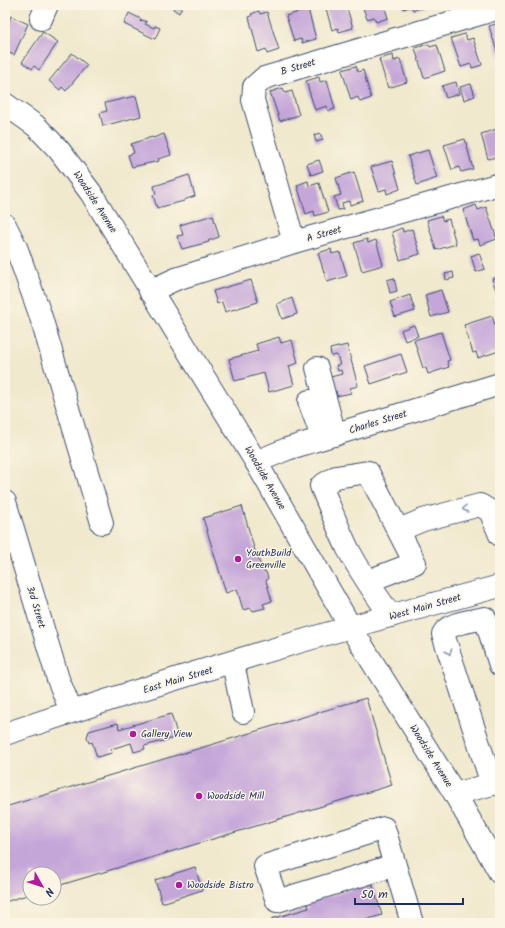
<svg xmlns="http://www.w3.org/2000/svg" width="505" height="928" font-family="Kalam,sans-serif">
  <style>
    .building { fill: #c5a6d9 }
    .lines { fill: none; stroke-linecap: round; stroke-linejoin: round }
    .minor-casing { stroke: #3b4b6f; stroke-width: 24 }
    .minor { stroke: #fff; stroke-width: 22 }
    .oneway { stroke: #8d97ae }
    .poi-dot { fill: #b5179e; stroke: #fcf5e5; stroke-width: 1.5 }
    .labels { text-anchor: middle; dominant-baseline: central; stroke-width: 3; stroke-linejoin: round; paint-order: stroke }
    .street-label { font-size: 10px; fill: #1b2f5e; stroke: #fcf5e5 }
    .poi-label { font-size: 10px; fill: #1b2f5e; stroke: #fcf5e5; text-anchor: start }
  </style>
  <rect width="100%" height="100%" fill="#fcf5e5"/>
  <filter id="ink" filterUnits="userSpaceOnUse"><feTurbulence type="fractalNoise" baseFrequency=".025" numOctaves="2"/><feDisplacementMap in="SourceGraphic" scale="8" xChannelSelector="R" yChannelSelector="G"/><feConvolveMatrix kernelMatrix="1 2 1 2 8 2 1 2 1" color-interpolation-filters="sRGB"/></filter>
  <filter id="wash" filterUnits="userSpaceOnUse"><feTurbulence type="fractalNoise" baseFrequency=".012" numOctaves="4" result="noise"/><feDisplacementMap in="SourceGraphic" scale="16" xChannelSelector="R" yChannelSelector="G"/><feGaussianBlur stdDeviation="0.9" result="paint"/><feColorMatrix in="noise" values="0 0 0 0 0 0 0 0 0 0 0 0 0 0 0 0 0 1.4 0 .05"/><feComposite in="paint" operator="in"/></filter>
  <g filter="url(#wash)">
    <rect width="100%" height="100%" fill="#f0e9cd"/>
    <g id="blocks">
      <g class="building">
        <path d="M176 5 182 7 179 13 173 9Z"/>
        <path d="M325 5H346L353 28 339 32 338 28 332 30Z"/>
        <path d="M362 5H384L388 18 376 22 374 17 367 19Z"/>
        <path d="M403 5H424L425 7 413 10 412 6 404 9Z"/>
        <path d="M308 9 316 39 302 43 301 39 294 41 286 16Z"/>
        <path d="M259 11 260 14 267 12 279 50 267 54 266 49 258 52 249 17 252 16 251 14Z"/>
        <path d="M129 13 141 19 140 22 142 20 147 22 145 24 154 28 155 26 160 28 155 39 124 24Z"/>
        <path d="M11 16 28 24 14 55 7 52 5 57V30Z"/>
        <path d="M500 23V55H498L489 26Z"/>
        <path d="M43 32 58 42 39 70 34 66 32 69 22 62Z"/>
        <path d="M465 34 467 40 473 38 482 65 472 68 471 64 461 67 451 38Z"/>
        <path d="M429 44 430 47 437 45 445 71 424 78 415 48Z"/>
        <path d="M72 53 87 65 66 91 62 87 60 90 49 81Z"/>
        <path d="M393 55 394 61 400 59 407 82 388 88 379 59Z"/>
        <path d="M356 66 358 72 363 70 371 98 360 102 358 97 351 100 342 70Z"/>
        <path d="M319 77 320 82 327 80 335 109 328 111 327 106 315 110 306 81Z"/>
        <path d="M456 82 459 94 446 98 442 86Z"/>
        <path d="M471 84 475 96 464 100 460 87Z"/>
        <path d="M283 88 285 93 292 91 299 115 280 121 270 92Z"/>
        <path d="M136 96 141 116 103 126 100 113 107 111 105 103Z"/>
        <path d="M500 128V160L497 161 496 157 488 159 481 134Z"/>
        <path d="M320 133 323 140 316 142 314 135Z"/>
        <path d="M164 134 171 155 158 159 159 161 132 167 128 155 134 153 131 144 152 137 153 138Z"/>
        <path d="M465 139 473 169 461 172 459 167 452 170 444 145Z"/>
        <path d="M428 150 437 178 417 185 408 156Z"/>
        <path d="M319 160 323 171 311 175 307 164Z"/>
        <path d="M392 161 400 189 387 194 386 189 379 191 371 167Z"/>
        <path d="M354 172 363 201 350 205 349 201 342 203 343 209 338 210 334 197 341 195 336 178Z"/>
        <path d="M189 175 195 196 184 200V201L157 208 153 195 156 194 154 186Z"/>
        <path d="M308 181 309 186 319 183 328 212 315 216 314 211 306 214 297 185Z"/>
        <path d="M476 205 478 210 486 207 497 239 480 245 478 239 473 240 463 210Z"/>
        <path d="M213 215 219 237 208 241 209 242 182 249 177 236 183 235 180 225Z"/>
        <path d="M441 216 443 221 449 219 456 244 436 250 427 220Z"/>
        <path d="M402 228 403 232 412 229 420 254 400 260 392 232Z"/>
        <path d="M367 239 368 243 376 240 383 265 362 271 354 243Z"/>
        <path d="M331 249 332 254 340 252 347 276 327 282 318 253Z"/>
        <path d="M479 253 485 269 476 272 471 256Z"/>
        <path d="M453 272 454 278 446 280 445 274Z"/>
        <path d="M500 276V289L496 290 492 279Z"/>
        <path d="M394 278 397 291 390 293 387 280Z"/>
        <path d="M251 280 258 302 225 312 222 302 217 304 213 291Z"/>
        <path d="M441 290 448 312 431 317 425 295Z"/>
        <path d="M410 295 415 311 395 317 390 302Z"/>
        <path d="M292 298 297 314 282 319 277 304Z"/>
        <path d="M492 316 500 340V345H498L499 351 478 358 476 352 473 353 464 325Z"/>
        <path d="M414 325 418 336 405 341 401 330Z"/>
        <path d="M441 332 450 360 447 361 449 367 428 374 426 368H423L414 340Z"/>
        <path d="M279 337 281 343 292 340 298 363 289 366 294 385 269 392 264 373 235 381 229 359 258 351 256 344Z"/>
        <path d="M347 345 358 386 350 388 351 393 337 396 336 391 330 393 327 378 342 374 341 370 338 371 336 365H340L337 355 331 356 330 349Z"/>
        <path d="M401 354 407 372 371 384 365 366Z"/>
        <path d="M242 506 254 548 263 571 266 572 268 578 266 581 272 601 263 604 265 608 253 611 251 608 243 610 237 589 226 593 203 518Z"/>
        <path d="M366 698 392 785 54 887V874H30V894L5 902V807Z"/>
        <path d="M171 714 178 737 144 746 145 749 134 752 131 743 111 749 112 753 97 757 92 742 89 743 87 737 89 731 118 723 119 729Z"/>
        <path d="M195 867 202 890 162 903 155 880Z"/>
        <path d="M372 883 382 915 355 923H272L271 919 309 908 307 903Z"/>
      </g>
    </g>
  </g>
  <g filter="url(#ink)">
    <use href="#blocks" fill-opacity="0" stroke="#3b4b6f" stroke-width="1"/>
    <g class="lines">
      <g class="minor-casing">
        <g id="minor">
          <path d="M41 19 47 5"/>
          <path d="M5 104 36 126 59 150 91 193 256 462 351 628 455 794 500 873"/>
          <path d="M5 225 16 247 40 314 102 523"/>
          <path d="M294 242 253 100 254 87 264 78 500 8"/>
          <path d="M150 291 176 279 294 242 500 184"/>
          <path d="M317 368 335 435"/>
          <path d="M309 401 321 434"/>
          <path d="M256 462 287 449 500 384"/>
          <path d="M5 502 58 679 71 711"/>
          <path d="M399 530 423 520 480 505 490 511 500 535"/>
          <path d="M368 581 415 563 368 472 336 477 321 486C330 507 338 529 348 549 360 572 376 595 391 616"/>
          <path d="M233 663 243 712"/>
          <path d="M5 734C168 679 334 630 500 586"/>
          <path d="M492 784 443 634C449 622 473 621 485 618L500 665"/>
          <path d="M455 794 500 782"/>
          <path d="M395 865 277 901 265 866 384 828 412 923"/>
        </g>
      </g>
      <use href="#minor" class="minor"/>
    </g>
    <defs><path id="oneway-chevron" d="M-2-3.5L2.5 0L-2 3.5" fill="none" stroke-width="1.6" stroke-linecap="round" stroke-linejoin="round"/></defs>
    <g class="oneway">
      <use href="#oneway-chevron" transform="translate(465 509) rotate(166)"/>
      <use href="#oneway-chevron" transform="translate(449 652) rotate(72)"/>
    </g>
  </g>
  <g class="poi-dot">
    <circle cx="238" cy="559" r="4"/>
    <circle cx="133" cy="734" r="4"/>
    <circle cx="199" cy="796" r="4"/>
    <circle cx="179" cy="885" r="4"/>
  </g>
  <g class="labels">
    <g class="street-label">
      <text transform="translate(298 67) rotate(-17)">B Street</text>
      <text transform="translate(95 202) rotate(57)">Woodside Avenue</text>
      <text transform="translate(324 234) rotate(-16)">A Street</text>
      <text transform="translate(378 422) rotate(-17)">Charles Street</text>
      <text transform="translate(265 478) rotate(60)">Woodside Avenue</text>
      <text transform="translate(36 607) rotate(73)">3rd Street</text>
      <text transform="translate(425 607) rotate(-16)">West Main Street</text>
      <text transform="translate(178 680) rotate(-17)">East Main Street</text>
      <text transform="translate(431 756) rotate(58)">Woodside Avenue</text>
    </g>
    <g class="poi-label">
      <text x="246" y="553">YouthBuild<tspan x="246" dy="12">Greenville</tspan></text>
      <text x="141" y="734">Gallery View</text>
      <text x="207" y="796">Woodside Mill</text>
      <text x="187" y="885">Woodside Bistro</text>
    </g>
  </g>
  <rect width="505" height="928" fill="none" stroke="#fcf5e5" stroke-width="20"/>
  <g transform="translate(42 886) rotate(129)"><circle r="19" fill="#fcf5e5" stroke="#a2a6af"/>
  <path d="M0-3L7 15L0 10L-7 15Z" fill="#b5179e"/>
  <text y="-6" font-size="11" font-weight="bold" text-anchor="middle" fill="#1b2f5e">N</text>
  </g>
  <path d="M355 898v6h108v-6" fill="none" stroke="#1b2f5e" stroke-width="2"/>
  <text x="361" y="898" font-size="12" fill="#1b2f5e" stroke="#fcf5e5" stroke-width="3" paint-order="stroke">50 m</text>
</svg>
